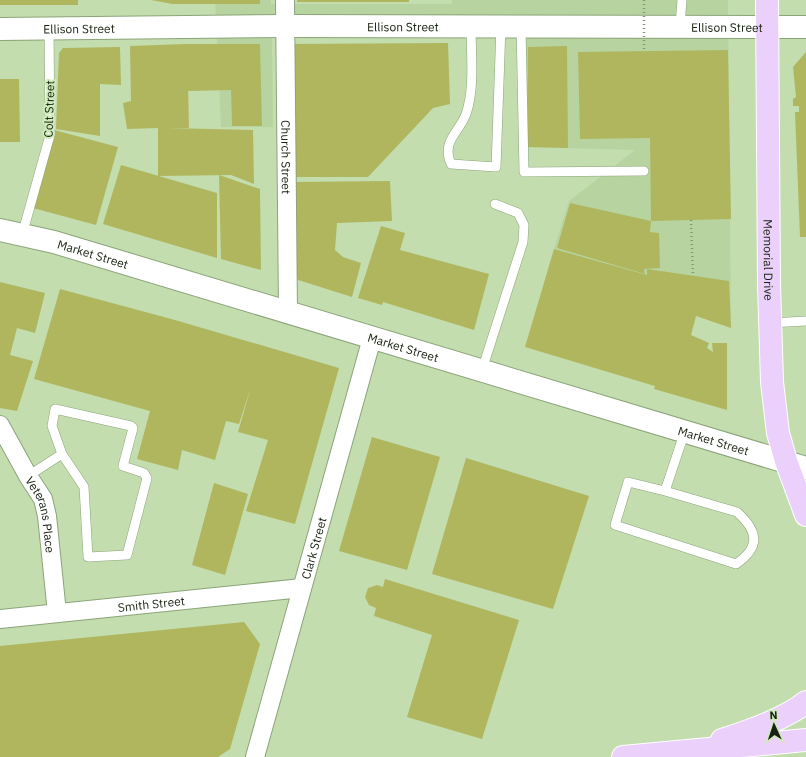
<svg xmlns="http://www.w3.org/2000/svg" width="806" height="757" font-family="'IBM Plex Sans',sans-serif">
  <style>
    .built { fill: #b7d4a0 }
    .building { fill: #b0b65e }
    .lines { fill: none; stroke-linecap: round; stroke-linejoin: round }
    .service-casing { stroke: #8ca479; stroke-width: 10 }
    .minor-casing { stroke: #8ca479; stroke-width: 20 }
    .tertiary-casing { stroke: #8ca479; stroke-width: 24 }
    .secondary-casing { stroke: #8ca479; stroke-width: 24 }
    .primary-casing { stroke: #fff; stroke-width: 24 }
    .path { stroke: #849875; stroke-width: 2.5; stroke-dasharray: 1 3; stroke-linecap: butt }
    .service { stroke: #fff; stroke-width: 9 }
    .minor { stroke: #fff; stroke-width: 18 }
    .tertiary { stroke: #fff; stroke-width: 22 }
    .secondary { stroke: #fff; stroke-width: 22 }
    .primary { stroke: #ead0fa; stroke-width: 22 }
    .path-bridge { stroke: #849875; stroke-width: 2.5; stroke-dasharray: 1 3; stroke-linecap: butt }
    .labels { text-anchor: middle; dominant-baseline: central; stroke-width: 4; stroke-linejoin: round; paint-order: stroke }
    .street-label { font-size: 12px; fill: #182211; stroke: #d0eabc }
  </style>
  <rect width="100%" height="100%" fill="#c3ddaf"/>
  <path class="built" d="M215 0H271V4H452V0H728L731 328 671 296 655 386 588 366 618 268 554 249 569 201 635 150 527 147 525 35 272 38 273 127H221Z"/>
  <g class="building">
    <rect x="0" y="0" width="78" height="5"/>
    <path d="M151 0H260V4H173Z"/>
    <rect x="297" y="0" width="112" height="2"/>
    <path d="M448 43 450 104 433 108 368 177H294L290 44Z"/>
    <path d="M186 44H260L262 126H232L231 90 188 91V84L189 128H168L253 130 254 184 231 175 158 176V128L127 129 123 103 131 101 130 46Z"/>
    <path d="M567 46 568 148 527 147 528 47Z"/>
    <path d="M120 47 121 85 100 84V136L56 129 59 53 63 48Z"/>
    <path d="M728 50 731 219 651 221 650 138 580 139 578 52Z"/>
    <path d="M806 52V237H800L795 112H799V106H793V99L796 97 793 67Z"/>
    <path d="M0 79H19L20 142H0Z"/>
    <path d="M54 130 118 147 96 225 33 208Z"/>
    <path d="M121 165 217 193V258L103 224Z"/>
    <path d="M219 175 260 189 261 270 221 259Z"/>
    <path d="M390 181 392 221 337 223 335 250 343 257 361 263 352 297 295 279 293 182Z"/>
    <path d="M570 203 651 221 650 232 659 233 660 268 644 269 645 274 557 248Z"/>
    <path d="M381 226 405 233 400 250 489 274 474 330 383 302 382 305 358 298Z"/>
    <path d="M554 249 647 275V269L729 281 731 328 696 316 691 335 709 343 707 348 713 352 712 343H727V410L654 389 655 386 525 347Z"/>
    <path d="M0 282 45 293 35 333 17 328 10 355 33 361 17 411 0 408Z"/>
    <path d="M60 289 175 320 339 368 295 524 246 511 268 440 238 432 251 387 239 424 226 421 215 460 182 450 178 470 137 459 150 411 34 379Z"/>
    <path d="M372 437 440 457 407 570 339 551Z"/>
    <path d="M466 458 589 496 553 609 432 574Z"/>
    <path d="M214 483 248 494 225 575 192 565Z"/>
    <path d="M385 579 519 620 482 739 407 717 432 635 374 616 376 608 369 605 365 597 368 588 377 585 383 587Z"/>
    <path d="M244 622 260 644 230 749 218 757H0V646Z"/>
  </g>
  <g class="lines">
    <g class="service-casing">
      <g id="service">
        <path d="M471 26C471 53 475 89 466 114 459 133 441 141 451 164L496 167 501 26"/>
        <path d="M521 26 524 172 644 171"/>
        <path d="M680 26 682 0"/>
        <path d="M22 235 50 135 49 28"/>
        <path d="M770 323 806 321"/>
        <path d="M482 370 523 242 524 225 518 213 495 204"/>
        <path d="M28 476 62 454 84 487 88 557 127 555 147 478 144 473 123 466 133 428 131 426 55 409 52 426 62 454"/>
        <path d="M665 491 737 512C758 531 761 547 736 564L615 525 628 482 665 491 685 431"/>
      </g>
    </g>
    <g class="minor-casing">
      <g id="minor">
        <path id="s1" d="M285 0 288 313"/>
        <path id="s2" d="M0 425 28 476 43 499 47 516 57 613"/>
        <path id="s3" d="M0 619 302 588"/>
        <path id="s4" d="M255 757 372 338"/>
      </g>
    </g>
    <g class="tertiary-casing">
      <g id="tertiary">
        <path id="s5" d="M0 29 286 26 806 27"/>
      </g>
    </g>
    <g class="secondary-casing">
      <g id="secondary">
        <path id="s6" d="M0 230 54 242 806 468"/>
      </g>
    </g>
    <g class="primary-casing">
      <g id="primary">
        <path id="s7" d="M767 0 769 284 772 382 778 433 786 461 806 515"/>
        <path d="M722 740C747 732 787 718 806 702"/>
        <path d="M623 757 806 740"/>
      </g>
    </g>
    <path class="path" d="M691 220 693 276"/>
    <use href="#service" class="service"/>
    <use href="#minor" class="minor"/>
    <use href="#tertiary" class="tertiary"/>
    <use href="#secondary" class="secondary"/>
    <use href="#primary" class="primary"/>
    <path class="path-bridge" d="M644 0V51"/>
  </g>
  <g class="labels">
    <g class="street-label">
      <text stroke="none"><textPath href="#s5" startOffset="403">Ellison Street</textPath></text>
      <text stroke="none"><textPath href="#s5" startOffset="727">Ellison Street</textPath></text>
      <text stroke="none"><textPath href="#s5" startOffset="79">Ellison Street</textPath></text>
      <text transform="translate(49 109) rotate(-88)">Colt Street</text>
      <text stroke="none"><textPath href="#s1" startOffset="157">Church Street</textPath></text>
      <text stroke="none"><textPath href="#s6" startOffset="96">Market Street</textPath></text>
      <text stroke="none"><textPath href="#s7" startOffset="260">Memorial Drive</textPath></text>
      <text stroke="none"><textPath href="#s6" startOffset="420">Market Street</textPath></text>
      <text stroke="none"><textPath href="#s6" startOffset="744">Market Street</textPath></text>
      <text stroke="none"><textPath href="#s2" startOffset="100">Veterans Place</textPath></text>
      <text stroke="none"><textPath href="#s4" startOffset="217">Clark Street</textPath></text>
      <text stroke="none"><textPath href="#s3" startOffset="152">Smith Street</textPath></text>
    </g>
  </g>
  <g transform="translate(774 725) rotate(357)" stroke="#d0eabc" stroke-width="3" paint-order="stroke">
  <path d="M0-3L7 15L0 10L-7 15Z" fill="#182211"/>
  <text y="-6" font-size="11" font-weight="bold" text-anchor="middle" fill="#182211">N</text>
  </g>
</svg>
